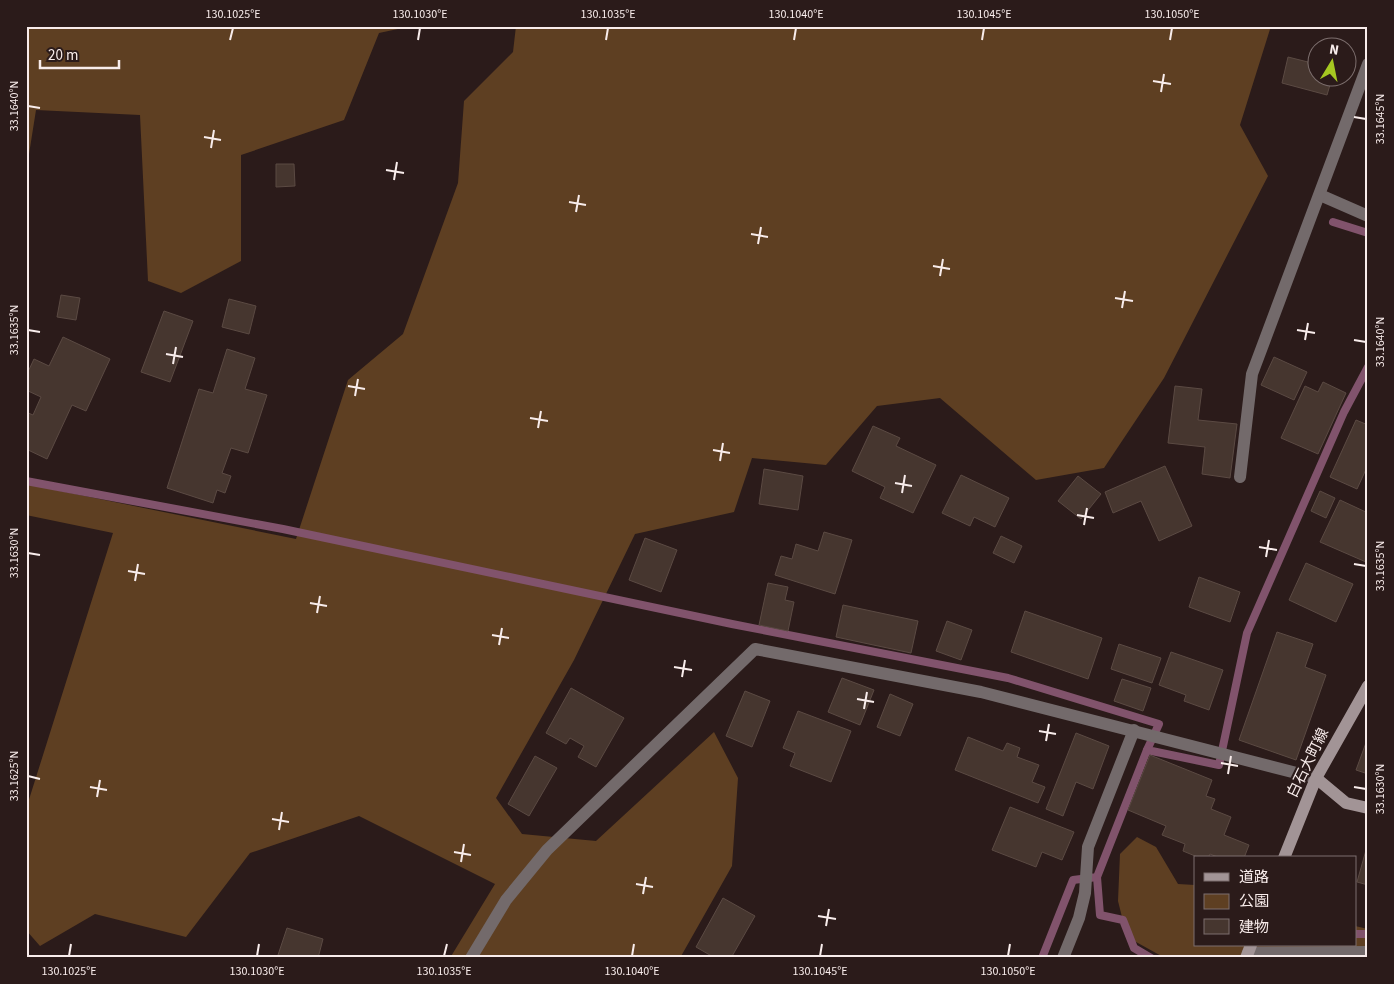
<svg xmlns="http://www.w3.org/2000/svg" width="1394" height="984" font-family="'Source Sans 3','Noto Sans JP',sans-serif">
  <style>
    .green { fill: #5e3f22 }
    .lines { fill: none; stroke-linecap: round; stroke-linejoin: round }
    .stream { stroke: #81536c; stroke-width: 8 }
    .building { fill: #46362f; stroke: #5b4a43 }
    .street { stroke: #736a6b; stroke-width: 12 }
    .secondary { stroke: #a29496; stroke-width: 12 }
    .ticks { fill: none; stroke: #f8eceb; stroke-width: 2 }
    .labels { text-anchor: middle; dominant-baseline: central; stroke-width: 4.5; stroke-linejoin: round; paint-order: stroke }
    .street-label { font-size: 15px; fill: #f8eceb; stroke: #2b1b1a }
    .neatline { fill: none; stroke: #f8eceb; stroke-width: 2 }
    .ticks-label { font-size: 12px; text-anchor: middle; fill: #f8eceb }
  </style>
  <rect width="100%" height="100%" fill="#2b1b1a"/>
  <g class="green">
    <path d="M26 26H412L379 33 344 120 241 155V261L181 293 148 281 140 115 36 110 26 173Z"/>
    <path d="M516 26H1271L1240 125 1268 176 1164 378 1104 468 1036 480 940 398 877 406 826 465 752 458 734 512 635 534 574 660 496 798 522 834 596 841 714 732 738 778 732 866 680 958H450L495 884 359 816 250 853 186 937 95 914 40 946 26 930V809L113 533 26 515V484L296 539 348 380 403 334 458 183 464 101 513 52Z"/>
    <path d="M1137 837 1156 847 1178 884 1195 885V945H1355V926L1368 929V958H1165L1127 937 1118 901 1120 854Z"/>
  </g>
  <g class="lines">
    <g class="stream">
      <path d="M1333 222 1368 233"/>
      <path d="M26 481 283 529 732 624 1008 678 1159 724 1147 750 1219 765 1247 633 1344 412 1368 367"/>
      <path d="M1097 877 1100 915 1123 920 1134 948 1151 958"/>
      <path d="M1355 934H1368"/>
      <path d="M1042 958 1073 880 1097 877 1147 750"/>
    </g>
  </g>
  <g class="building">
    <path d="M1288 57 1316 64V78H1332L1327 95 1282 83Z"/>
    <path d="M276 164H294L295 186 276 187Z"/>
    <path d="M61 295 80 298 76 320 57 317Z"/>
    <path d="M229 299 256 306 249 334 222 327Z"/>
    <path d="M164 311 193 321 170 382 141 372Z"/>
    <path d="M63 337 110 359 86 411 72 405 47 459 26 449V412L33 415 41 397 26 390V376L34 359 49 366Z"/>
    <path d="M227 349 255 358 245 389 267 395 248 453 231 448 222 473 231 476 225 493 217 490 213 503 167 488 199 389 213 393Z"/>
    <path d="M1274 357 1307 372 1294 400 1261 385Z"/>
    <path d="M1323 382 1346 393 1318 454 1281 438 1305 386 1318 392Z"/>
    <path d="M1175 386 1202 389 1198 420 1237 424 1230 478 1202 474 1205 447 1168 443Z"/>
    <path d="M1356 420 1368 425V465L1357 489 1330 477Z"/>
    <path d="M873 426 900 438 896 446 936 465 913 513 880 498 885 487 852 471Z"/>
    <path d="M1165 466 1192 526 1159 541 1141 501 1113 513 1105 492Z"/>
    <path d="M764 469 803 476 798 510 759 504Z"/>
    <path d="M961 475 1009 498 995 527 974 517 970 526 942 513Z"/>
    <path d="M1078 476 1101 494 1081 519 1058 501Z"/>
    <path d="M1320 491 1335 498 1326 518 1311 511Z"/>
    <path d="M1340 500 1368 513V558L1366 562 1320 542Z"/>
    <path d="M824 532 852 540 835 594 775 575 781 556 792 559 796 544 818 551Z"/>
    <path d="M1001 536 1022 546 1014 563 993 553Z"/>
    <path d="M645 538 677 550 661 592 629 580Z"/>
    <path d="M1306 563 1353 584 1336 622 1289 600Z"/>
    <path d="M1199 577 1240 592 1230 622 1189 607Z"/>
    <path d="M768 583 788 587 785 600 794 602 788 631 759 625Z"/>
    <path d="M843 605 918 621 911 653 836 637Z"/>
    <path d="M1025 611 1102 638 1088 679 1011 652Z"/>
    <path d="M947 621 972 630 961 660 936 651Z"/>
    <path d="M1277 632 1313 644 1305 667 1326 675 1296 760 1239 740Z"/>
    <path d="M1119 644 1161 658 1152 683 1111 669Z"/>
    <path d="M1171 652 1223 670 1209 710 1184 701 1186 695 1159 685Z"/>
    <path d="M842 678 874 690 860 725 828 712Z"/>
    <path d="M1122 679 1151 688 1143 711 1114 701Z"/>
    <path d="M571 688 624 718 596 767 578 757 584 746 570 738 566 744 546 733Z"/>
    <path d="M745 691 770 701 752 747 726 736Z"/>
    <path d="M890 694 913 704 900 736 877 727Z"/>
    <path d="M798 711 851 731 831 782 790 766 795 753 783 748Z"/>
    <path d="M1076 733 1109 746 1093 789 1076 782 1063 816 1046 809Z"/>
    <path d="M968 737 1003 751 1007 743 1020 748 1017 757 1039 765 1032 782 1045 787 1038 803 955 770Z"/>
    <path d="M1367 740H1368V774L1356 770Z"/>
    <path d="M1150 755 1212 780 1206 796 1215 799 1211 809 1231 817 1224 835 1249 845 1244 858H1220L1210 854 1208 858H1200L1183 851 1185 844 1162 835 1166 826 1128 810Z"/>
    <path d="M535 756 557 768 529 816 508 804Z"/>
    <path d="M1010 807 1074 832 1062 860 1042 852 1036 867 992 850Z"/>
    <path d="M1368 843V885L1357 882Z"/>
    <path d="M723 898 755 916 731 958H715L696 947Z"/>
    <path d="M287 928 323 939 318 958H277Z"/>
  </g>
  <g class="lines">
    <g class="street">
      <path d="M1320 195 1368 216"/>
      <path d="M1240 477 1252 374 1368 64"/>
      <path d="M1248 953 1368 952"/>
      <path d="M471 958 506 900 547 850 755 649 981 692 1316 778"/>
      <path d="M1063 958 1079 918 1085 893 1088 847 1134 730"/>
    </g>
    <g class="secondary">
      <path d="M1316 778 1346 803 1368 808"/>
      <path d="M1284 858 1316 778 1368 686"/>
      <path d="M1246 958 1251 945"/>
    </g>
  </g>
  <path class="ticks" d="M230 40 233 28M418 40 420 28M606 40 608 28M794 40 796 28M982 40 984 28M1170 40 1172 28M1153 81 1171 84M1161 92 1164 74M28 106 40 108M1354 117 1366 119M204 137 221 140M211 148 214 130M386 170 404 173M394 180 397 162M569 202 586 205M576 212 579 195M751 234 768 237M758 244 761 227M933 266 950 269M940 276 943 259M1115 298 1133 301M1122 308 1125 291M28 330 40 332M1297 330 1315 333M1305 340 1308 323M1354 340 1366 342M166 354 183 357M173 364 176 347M348 386 365 389M355 396 358 379M530 418 548 421M538 428 541 411M713 450 730 453M720 461 723 443M895 483 912 486M902 493 905 475M1077 515 1094 518M1084 525 1087 508M1259 547 1277 550M28 553 40 555M1266 557 1269 540M1354 564 1366 566M128 571 145 574M135 581 138 564M310 603 327 606M317 613 320 596M492 635 509 638M499 645 502 628M674 667 692 670M682 677 685 660M857 699 874 702M864 709 867 692M1039 731 1056 734M1046 741 1049 724M1221 763 1238 766M1228 774 1231 756M28 776 40 779M90 787 107 790M1354 787 1366 789M97 797 100 780M272 819 289 822M279 830 282 812M454 852 471 855M461 862 464 844M636 884 653 887M643 894 646 877M818 916 836 919M826 926 829 909M69 956 71 944M257 956 259 944M444 956 447 944M632 956 634 944M820 956 822 944M1008 956 1010 944"/>
  <g class="labels">
    <g class="street-label">
      <text transform="translate(1308 763) rotate(-64)">白石大町線</text>
    </g>
  </g>
  <rect width="1394" height="984" fill="none" stroke="#2b1b1a" stroke-width="55"/>
  <rect x="1194" y="856" width="162" height="90" fill="#2b1b1a" stroke="#7d6f6e"/>
  <rect x="1204" y="873" width="25" height="8" fill="#a29496" stroke="#7d6f6e"/>
  <text x="1239" y="882" font-size="15" fill="#f8eceb">道路</text>
  <rect x="1204" y="894" width="25" height="15" fill="#5e3f22" stroke="#7d6f6e"/>
  <text x="1239" y="906" font-size="15" fill="#f8eceb">公園</text>
  <rect x="1204" y="919" width="25" height="15" fill="#46362f" stroke="#7d6f6e"/>
  <text x="1239" y="932" font-size="15" fill="#f8eceb">建物</text>
  <g transform="translate(1332 62) rotate(10)"><circle r="24" fill="#2b1b1a" stroke="#7d6f6e"/>
  <path d="M0-4L9 19L0 12L-9 19Z" fill="#a6c821"/>
  <text y="-8" font-size="14" font-weight="bold" text-anchor="middle" fill="#f8eceb">N</text>
  </g>
  <path d="M40 60v8h79v-8" fill="none" stroke="#f8eceb" stroke-width="2.5"/>
  <text x="48" y="60" font-size="15" fill="#f8eceb" stroke="#2b1b1a" stroke-width="4" paint-order="stroke">20 m</text>
  <rect x="28" y="28" width="1338" height="928" class="neatline"/>
  <g class="ticks-label">
    <text x="233" y="18">130.1025°E</text>
    <text x="420" y="18">130.1030°E</text>
    <text x="608" y="18">130.1035°E</text>
    <text x="796" y="18">130.1040°E</text>
    <text x="984" y="18">130.1045°E</text>
    <text x="1172" y="18">130.1050°E</text>
    <text transform="translate(14 106) rotate(-90)" y="4">33.1640°N</text>
    <text transform="translate(1380 119) rotate(-90)" y="4">33.1645°N</text>
    <text transform="translate(14 330) rotate(-90)" y="4">33.1635°N</text>
    <text transform="translate(1380 342) rotate(-90)" y="4">33.1640°N</text>
    <text transform="translate(14 553) rotate(-90)" y="4">33.1630°N</text>
    <text transform="translate(1380 566) rotate(-90)" y="4">33.1635°N</text>
    <text transform="translate(14 776) rotate(-90)" y="4">33.1625°N</text>
    <text transform="translate(1380 789) rotate(-90)" y="4">33.1630°N</text>
    <text x="69" y="975">130.1025°E</text>
    <text x="257" y="975">130.1030°E</text>
    <text x="444" y="975">130.1035°E</text>
    <text x="632" y="975">130.1040°E</text>
    <text x="820" y="975">130.1045°E</text>
    <text x="1008" y="975">130.1050°E</text>
  </g>
</svg>
